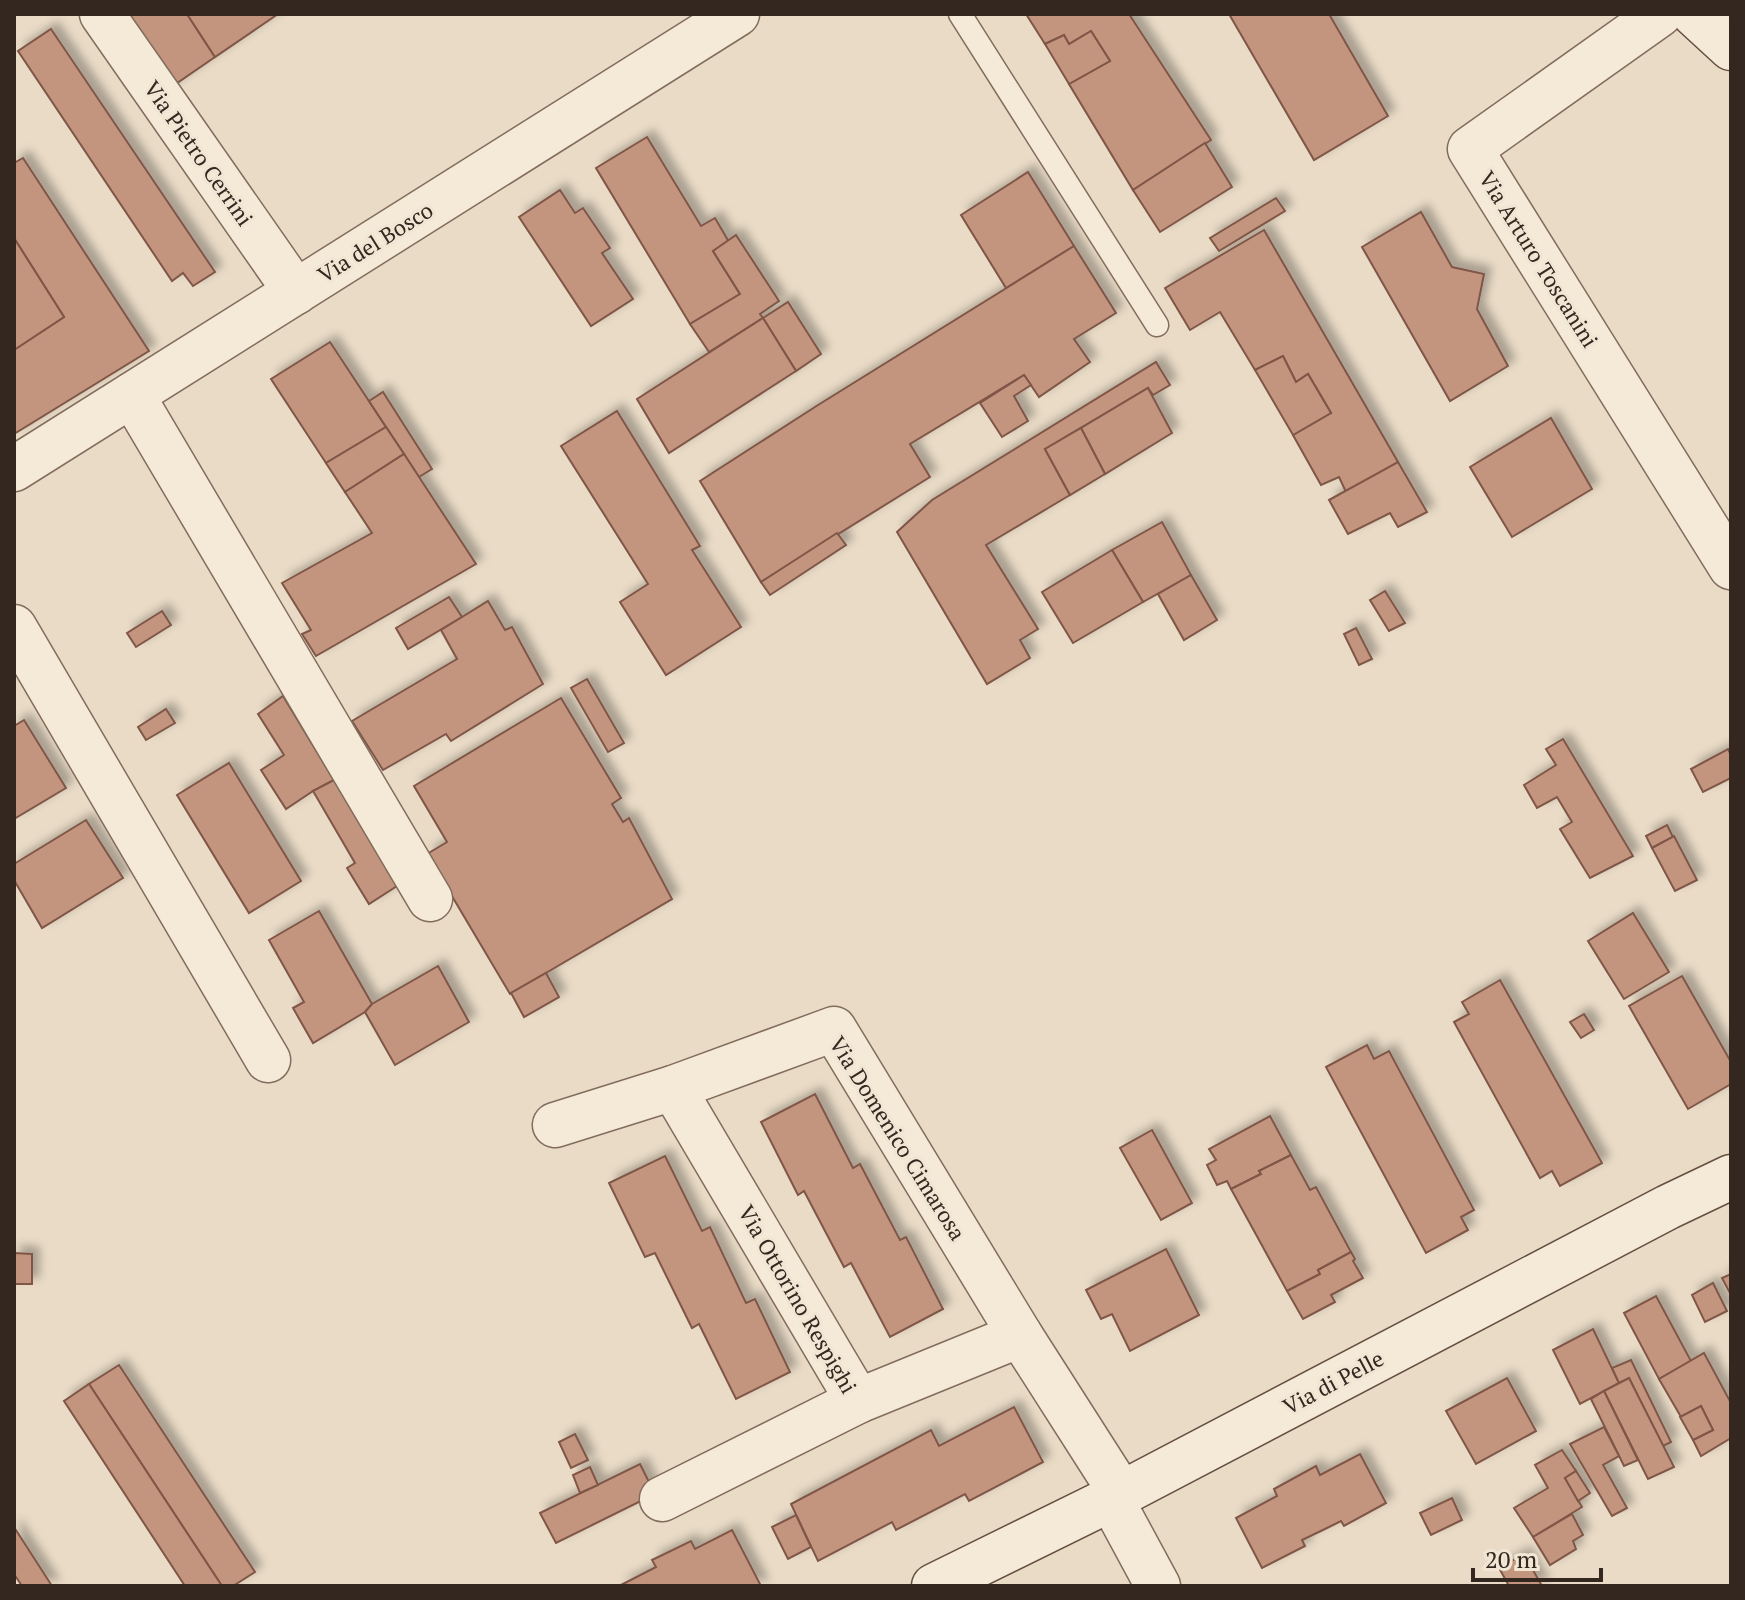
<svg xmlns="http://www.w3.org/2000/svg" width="1745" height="1600" font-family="'PT Serif',serif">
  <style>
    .building { fill: #c3957f; stroke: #7f5646; stroke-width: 2; filter: url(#shadow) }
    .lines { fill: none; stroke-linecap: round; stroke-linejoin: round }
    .lane-casing { stroke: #826d5d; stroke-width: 25 }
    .street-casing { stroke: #826d5d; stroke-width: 47 }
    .secondary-casing { stroke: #644f40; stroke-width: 47 }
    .lane { stroke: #f5e9d8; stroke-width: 22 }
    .street { stroke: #f5e9d8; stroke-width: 44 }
    .secondary { stroke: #f5e9d8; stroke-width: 44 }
    .labels { text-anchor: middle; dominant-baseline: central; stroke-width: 6; stroke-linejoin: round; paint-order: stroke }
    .street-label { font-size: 22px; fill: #342720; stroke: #f1e6d4 }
  </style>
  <defs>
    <filter id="shadow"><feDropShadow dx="7" dy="-7" stdDeviation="4" flood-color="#0004"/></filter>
  </defs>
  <rect width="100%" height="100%" fill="#e9dbc6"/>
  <g class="building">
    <path d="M111 14H187L215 57 164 92Z"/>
    <path d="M187 14H278L215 57Z"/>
    <path d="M1026 14H1129L1211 140 1133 190 1069 84 1110 61 1091 31 1069 44 1064 35 1045 44Z"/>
    <path d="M1229 14H1329L1388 116 1314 160Z"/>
    <path d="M51 29 215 272 193 286 183 273 172 281 18 51Z"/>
    <path d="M1091 31 1110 61 1069 84 1045 44 1064 35 1069 44Z"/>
    <path d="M647 137 701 226 715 218 729 242 713 251 740 294 690 324 596 168Z"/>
    <path d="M1205 143 1232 187 1160 232 1133 190Z"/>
    <path d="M23 158 149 351 14 434V350L64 317 14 238V163Z"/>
    <path d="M1028 172 1074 246 1006 288 961 215Z"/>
    <path d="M560 190 575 213 583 208 610 248 602 253 633 299 591 326 519 217Z"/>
    <path d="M1276 198 1285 211 1219 251 1210 238Z"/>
    <path d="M1421 212 1452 267 1484 274 1477 309 1508 366 1450 401 1362 247Z"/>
    <path d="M1264 230 1398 462 1346 492 1339 477 1321 485 1293 435 1331 413 1308 374 1296 382 1283 356 1255 370 1220 312 1190 330 1165 288Z"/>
    <path d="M736 235 779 301 760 314 763 318 709 352 690 324 740 294 713 251Z"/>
    <path d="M14 238 64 317 14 350Z"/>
    <path d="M1074 246 1116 313 1074 339 1090 362 1039 397 1024 375 910 444 930 477 761 582 700 481 818 405Z"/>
    <path d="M788 302 821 354 796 371 763 318Z"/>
    <path d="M763 318 796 371 669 453 637 399Z"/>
    <path d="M330 342 386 427 326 463 271 379Z"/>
    <path d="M1283 356 1296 382 1308 374 1331 413 1293 435 1255 370Z"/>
    <path d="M1156 362 1170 385 1153 395 1148 388 1045 449 1070 495 986 545 1038 629 1020 640 1030 658 987 684 897 532 932 500Z"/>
    <path d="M1024 375 1031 385 1014 396 1028 421 1002 437 980 403Z"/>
    <path d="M1148 388 1172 433 1105 474 1081 428Z"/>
    <path d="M383 392 432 469 419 477 369 401Z"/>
    <path d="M617 411 700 546 692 550 741 627 666 675 620 602 648 584 561 446Z"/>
    <path d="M1551 418 1592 489 1512 537 1470 467Z"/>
    <path d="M386 427 404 454 345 492 326 463Z"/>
    <path d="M1081 428 1105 474 1070 495 1045 449Z"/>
    <path d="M404 454 476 564 316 656 302 634 311 630 282 583 372 533 345 492Z"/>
    <path d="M1398 462 1427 512 1398 527 1390 513 1348 534 1329 500Z"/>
    <path d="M1162 522 1191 575 1143 602 1112 550Z"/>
    <path d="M837 533 846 545 770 595 761 582Z"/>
    <path d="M1112 550 1143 602 1073 643 1042 592Z"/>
    <path d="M1191 575 1217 620 1184 640 1158 594Z"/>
    <path d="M1385 591 1405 623 1389 631 1370 600Z"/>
    <path d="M449 597 462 617 408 649 396 628Z"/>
    <path d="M488 601 505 630 512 627 543 684 451 741 446 734 383 770 352 721 457 659 441 630Z"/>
    <path d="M162 611 171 625 136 647 127 633Z"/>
    <path d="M1356 628 1372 659 1359 665 1344 634Z"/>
    <path d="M587 679 624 743 608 752 571 688Z"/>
    <path d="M283 696 334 780 313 791 286 809 261 770 284 755 258 714Z"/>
    <path d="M561 698 621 798 612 804 623 822 629 818 672 899 510 994 427 854 447 842 414 786Z"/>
    <path d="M166 709 175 723 146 740 138 727Z"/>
    <path d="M24 720 66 788 14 819V726Z"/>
    <path d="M1563 739 1633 856 1590 878 1560 829 1572 822 1557 797 1537 808 1524 785 1556 765 1546 749Z"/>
    <path d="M1728 749 1731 755V778L1703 792 1691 769Z"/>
    <path d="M229 763 301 881 249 913 177 795Z"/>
    <path d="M334 780 397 886 369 904 347 868 355 863 313 791Z"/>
    <path d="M86 820 123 878 42 928 14 880V864Z"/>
    <path d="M1667 825 1673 837 1652 848 1646 836Z"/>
    <path d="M1674 836 1697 880 1675 891 1652 848Z"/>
    <path d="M319 911 372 1004 365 1012 313 1043 293 1008 304 1002 269 940Z"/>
    <path d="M1633 913 1669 972 1624 999 1588 941Z"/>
    <path d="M438 966 469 1022 395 1065 365 1012 372 1004Z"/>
    <path d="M546 973 559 997 524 1017 511 993Z"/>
    <path d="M1682 976 1731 1062V1084L1688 1109 1629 1006Z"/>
    <path d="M1500 980 1602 1163 1560 1186 1552 1171 1540 1178 1454 1022 1469 1014 1462 1002Z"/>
    <path d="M1584 1014 1594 1030 1581 1038 1570 1022Z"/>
    <path d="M1367 1045 1374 1059 1389 1051 1474 1210 1461 1217 1468 1230 1426 1253 1326 1067Z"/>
    <path d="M815 1094 853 1168 860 1164 900 1240 906 1237 943 1309 890 1337 851 1263 844 1267 804 1191 798 1195 761 1122Z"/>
    <path d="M1270 1116 1291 1155 1259 1171 1261 1174 1231 1189 1227 1181 1217 1185 1207 1165 1216 1160 1209 1149Z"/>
    <path d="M1152 1130 1192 1203 1161 1220 1120 1148Z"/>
    <path d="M1291 1155 1310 1190 1316 1187 1351 1252 1318 1270 1320 1274 1287 1291 1231 1189 1261 1174 1259 1171Z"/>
    <path d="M665 1156 702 1231 710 1227 746 1303 755 1299 790 1372 736 1399 699 1324 692 1328 655 1253 645 1257 609 1183Z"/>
    <path d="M1166 1249 1199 1315 1130 1351 1112 1314 1101 1319 1086 1290Z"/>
    <path d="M1351 1252 1355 1259 1353 1261 1363 1278 1331 1295 1335 1302 1303 1319 1287 1291 1320 1274 1318 1270Z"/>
    <path d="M14 1253 32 1254V1284H14Z"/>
    <path d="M1731 1274V1295L1722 1278Z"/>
    <path d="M1713 1283 1727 1311 1705 1322 1692 1295Z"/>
    <path d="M1656 1296 1691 1361 1659 1379 1624 1313Z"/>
    <path d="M1593 1329 1619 1383 1580 1404 1553 1350Z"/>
    <path d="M1704 1353 1731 1403V1438L1701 1456 1693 1440 1713 1430 1701 1406 1681 1417 1659 1379Z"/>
    <path d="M1631 1360 1671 1442 1663 1446 1629 1378 1619 1383 1612 1368Z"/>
    <path d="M119 1365 255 1572 233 1586H222L89 1384Z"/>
    <path d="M1507 1378 1536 1431 1476 1464 1446 1411Z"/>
    <path d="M1629 1378 1674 1467 1648 1479 1604 1391Z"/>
    <path d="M89 1384 222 1586H185L64 1401Z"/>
    <path d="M1604 1391 1638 1460 1624 1466 1591 1399Z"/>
    <path d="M1701 1406 1713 1430 1693 1440 1680 1417Z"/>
    <path d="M1014 1407 1043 1462 969 1501 965 1494 896 1530 892 1522 818 1561 791 1504 931 1430 939 1446Z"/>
    <path d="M1604 1427 1619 1456 1603 1465 1627 1508 1612 1516 1570 1444Z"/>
    <path d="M575 1434 588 1460 571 1468 559 1442Z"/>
    <path d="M1562 1450 1576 1471 1565 1478 1582 1507 1533 1537 1514 1508 1548 1488 1535 1465Z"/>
    <path d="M1360 1454 1386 1503 1344 1526 1341 1521 1325 1529 1302 1540 1305 1546 1262 1568 1236 1518 1277 1496 1274 1489 1316 1466 1320 1475Z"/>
    <path d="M640 1464 655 1494 556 1543 540 1513Z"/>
    <path d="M590 1467 598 1485 580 1493 573 1475Z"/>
    <path d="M1576 1471 1590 1493 1578 1501 1565 1478Z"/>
    <path d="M1452 1498 1462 1520 1431 1535 1420 1513Z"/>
    <path d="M1572 1514 1583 1535 1573 1541 1576 1549 1550 1565 1533 1537Z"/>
    <path d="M796 1515 811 1547 788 1559 772 1527Z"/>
    <path d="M14 1527 52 1586H22L14 1574Z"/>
    <path d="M732 1530 761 1586H619L656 1567 652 1560 691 1541 695 1549Z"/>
    <path d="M1524 1554 1542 1586H1509L1499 1568Z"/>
  </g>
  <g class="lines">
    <g class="lane-casing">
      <path id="lane" d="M960 14 1157 325"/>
    </g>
    <g class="street-casing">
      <g id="street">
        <path d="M102 14 296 292"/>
        <path d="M1660 14 1470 149 1731 567"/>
        <path d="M132 395 430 899"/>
        <path d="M14 469 737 14"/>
        <path d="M14 627 268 1060"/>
        <path d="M673 1088 858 1401 1020 1335"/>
        <path d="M555 1125 673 1088 834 1029 1020 1335 1121 1493"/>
        <path d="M662 1499 858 1401"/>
        <path d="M1111 1499 1158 1586"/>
      </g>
    </g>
    <g class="secondary-casing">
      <g id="secondary">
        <path d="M1694 14 1731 48"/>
        <path d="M934 1586 1111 1499 1668 1207 1731 1177"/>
      </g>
    </g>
    <use href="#lane" class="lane"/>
    <use href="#street" class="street"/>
    <use href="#secondary" class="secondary"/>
  </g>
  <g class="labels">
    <g class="street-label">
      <text transform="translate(199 153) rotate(55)">Via Pietro Cerrini</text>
      <text transform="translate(375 242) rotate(-32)">Via del Bosco</text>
      <text transform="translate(1539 259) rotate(58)">Via Arturo Toscanini</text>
      <text transform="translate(898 1138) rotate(58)">Via Domenico Cimarosa</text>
      <text transform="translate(798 1299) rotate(60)">Via Ottorino Respighi</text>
      <text transform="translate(1333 1382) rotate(-28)">Via di Pelle</text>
    </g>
  </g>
  <rect width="1745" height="1600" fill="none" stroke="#342720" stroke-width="32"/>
  <path d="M1473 1568v12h128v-12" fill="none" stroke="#342720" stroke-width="4"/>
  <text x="1485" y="1568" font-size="24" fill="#342720" stroke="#f1e6d4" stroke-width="6" paint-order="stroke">20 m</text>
</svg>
